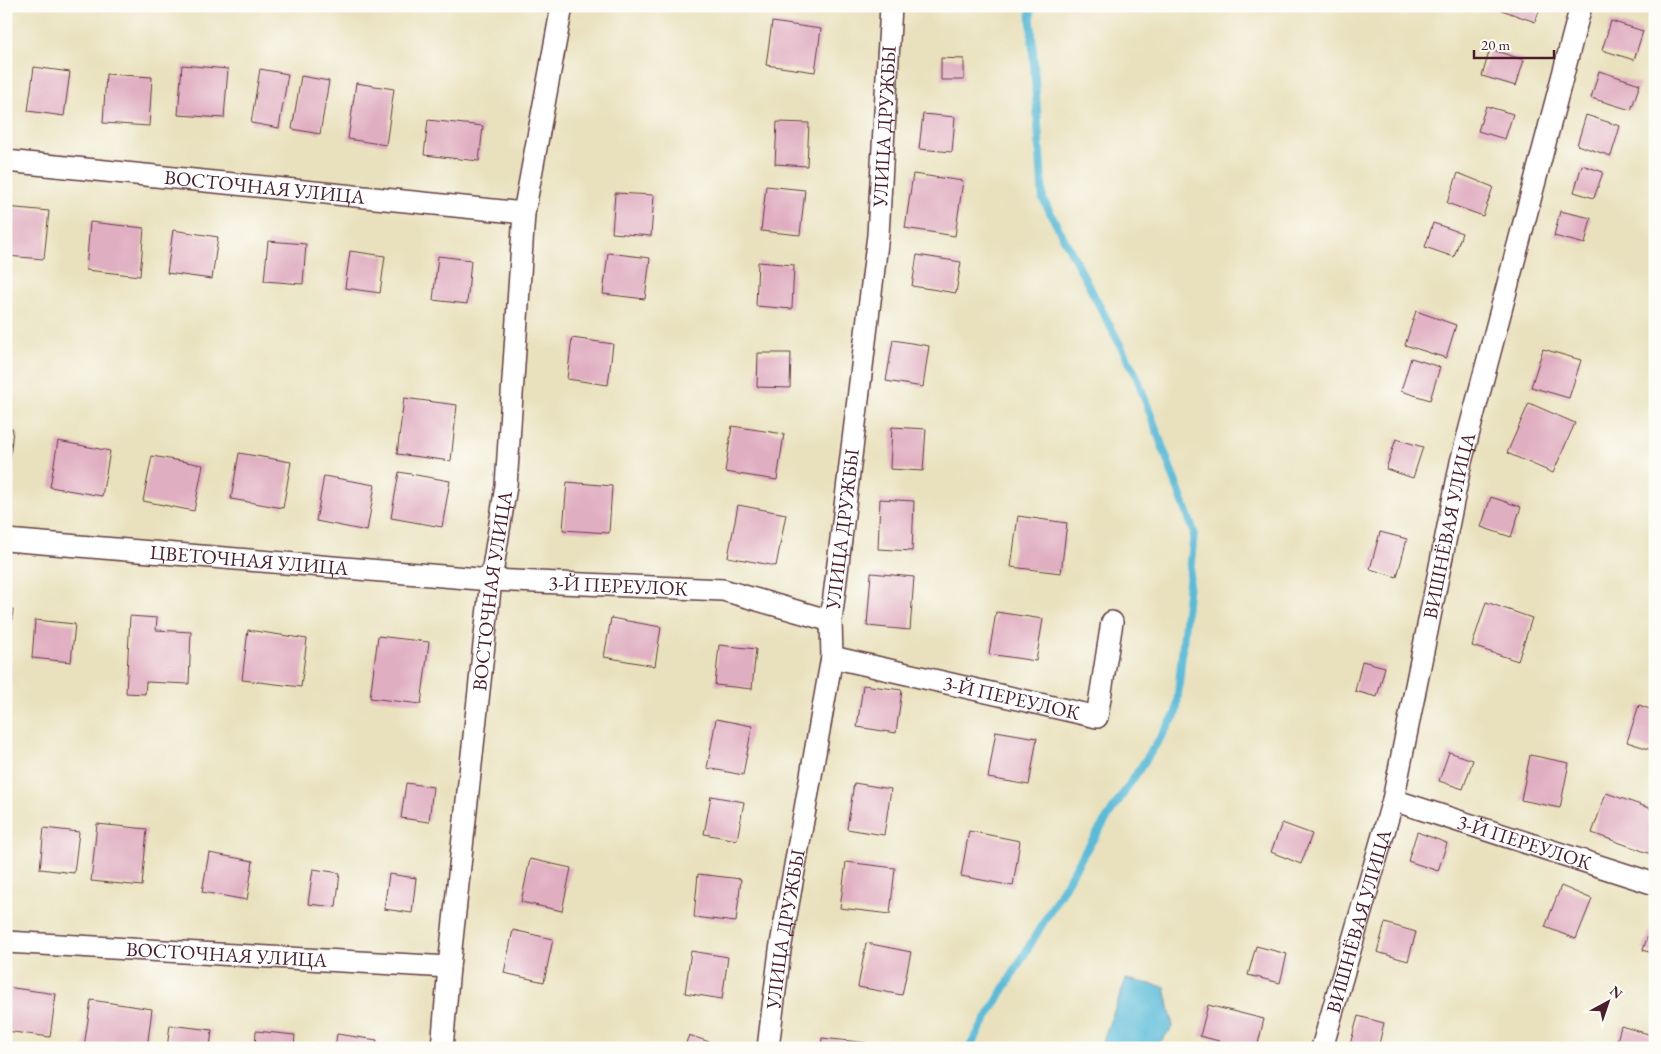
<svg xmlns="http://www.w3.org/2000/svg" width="1661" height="1054" font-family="'EB Garamond',serif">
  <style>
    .water { fill: #5abbd9; stroke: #526d82 }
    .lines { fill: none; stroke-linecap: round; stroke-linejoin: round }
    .stream { stroke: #5abbd9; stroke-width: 8 }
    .building { fill: #e0aec1 }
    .minor-casing { stroke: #623c41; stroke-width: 24 }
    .minor { stroke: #fff; stroke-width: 21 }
    .labels { text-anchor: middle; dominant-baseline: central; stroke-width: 4; stroke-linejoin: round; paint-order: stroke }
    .street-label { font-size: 20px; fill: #4a1f2b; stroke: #fdfcf7 }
  </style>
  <rect width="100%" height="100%" fill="#fdfcf7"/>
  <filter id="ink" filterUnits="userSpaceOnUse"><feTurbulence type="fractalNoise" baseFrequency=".02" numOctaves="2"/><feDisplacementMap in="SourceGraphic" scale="10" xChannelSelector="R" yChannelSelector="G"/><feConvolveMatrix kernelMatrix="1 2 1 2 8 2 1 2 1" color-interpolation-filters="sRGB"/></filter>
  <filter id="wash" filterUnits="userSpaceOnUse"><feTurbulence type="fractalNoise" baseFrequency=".0096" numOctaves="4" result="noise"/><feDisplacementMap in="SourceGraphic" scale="20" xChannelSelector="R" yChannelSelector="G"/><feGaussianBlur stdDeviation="1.12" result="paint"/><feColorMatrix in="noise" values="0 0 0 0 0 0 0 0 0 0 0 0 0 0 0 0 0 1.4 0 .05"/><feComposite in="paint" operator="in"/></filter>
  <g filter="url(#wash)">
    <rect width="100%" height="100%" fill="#e9e1bd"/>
    <path class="water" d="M1126 979 1165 987 1173 1027 1155 1048H1100Z"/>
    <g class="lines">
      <path class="stream" d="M969 1048 1086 850 1176 714 1194 532 1136 375 1043 199 1030 6"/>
    </g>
    <g id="blocks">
      <g class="building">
        <path d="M1496 6H1541L1535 22 1496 8Z"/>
        <path d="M1611 21 1643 31 1634 60 1602 50Z"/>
        <path d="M772 22 821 29 815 72 766 65Z"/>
        <path d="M1490 49 1524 60 1516 86 1482 76Z"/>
        <path d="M941 58 964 59V80H941Z"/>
        <path d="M182 65 228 69 224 118 178 115Z"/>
        <path d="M34 67 70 72 64 116 28 111Z"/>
        <path d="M260 69 288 74 279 128 251 123Z"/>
        <path d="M1599 71 1640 84 1631 110 1591 98Z"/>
        <path d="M106 74 152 77 149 126 103 123Z"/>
        <path d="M301 76 329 81 320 134 292 129Z"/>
        <path d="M356 83 394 89 386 145 348 139Z"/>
        <path d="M1486 106 1513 114 1505 139 1478 131Z"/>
        <path d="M923 114 955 117 952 152 919 149Z"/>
        <path d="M1586 115 1620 126 1611 156 1577 145Z"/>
        <path d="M428 120 483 126 479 161 424 155Z"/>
        <path d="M777 122 809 123 807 166 775 164Z"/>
        <path d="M1582 165 1603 172 1594 198 1574 192Z"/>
        <path d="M1458 173 1493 187 1483 216 1447 203Z"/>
        <path d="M913 174 963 181 955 236 905 228Z"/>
        <path d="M766 186 805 190 800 235 761 231Z"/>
        <path d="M615 193 654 195 651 236 612 233Z"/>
        <path d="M6 207 49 211 44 259 6 256Z"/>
        <path d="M1560 211 1591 218 1585 244 1554 236Z"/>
        <path d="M90 222 144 228 140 276 86 270Z"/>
        <path d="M1433 223 1462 233 1454 257 1425 247Z"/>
        <path d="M173 230 218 237 212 279 167 273Z"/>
        <path d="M268 241 306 244 303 284 264 281Z"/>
        <path d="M350 251 385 256 380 293 345 288Z"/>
        <path d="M608 253 650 258 645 299 603 294Z"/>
        <path d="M917 255 961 262 956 293 912 286Z"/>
        <path d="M438 256 471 260 467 304 433 300Z"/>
        <path d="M758 262 794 265 792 309 756 306Z"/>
        <path d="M1416 311 1456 325 1446 358 1405 345Z"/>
        <path d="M572 338 613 344 608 385 567 379Z"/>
        <path d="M893 340 929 346 923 387 886 381Z"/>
        <path d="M1543 349 1581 360 1569 398 1531 387Z"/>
        <path d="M758 353H791L790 388 757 387Z"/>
        <path d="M1411 358 1440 367 1430 400 1401 391Z"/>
        <path d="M404 398 457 405 451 461 397 454Z"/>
        <path d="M1529 403 1575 423 1553 473 1507 453Z"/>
        <path d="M732 426 784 434 777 480 725 472Z"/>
        <path d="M892 427 926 429 923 471 890 469Z"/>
        <path d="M6 428 13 429 8 479H6Z"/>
        <path d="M1396 439 1423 447 1413 478 1386 469Z"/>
        <path d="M58 441 110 451 102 496 50 487Z"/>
        <path d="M239 453 291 462 283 508 231 499Z"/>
        <path d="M152 456 203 465 194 511 143 501Z"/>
        <path d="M399 472 450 481 442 527 391 518Z"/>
        <path d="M324 476 375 485 367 531 316 521Z"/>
        <path d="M567 482 612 486 609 533 563 530Z"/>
        <path d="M1491 497 1521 507 1511 537 1481 527Z"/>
        <path d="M880 499 914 501 912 551 878 549Z"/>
        <path d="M738 505 786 514 776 566 728 557Z"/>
        <path d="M1018 516 1067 523 1061 573 1011 567Z"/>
        <path d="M1380 532 1407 539 1397 577 1370 569Z"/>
        <path d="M871 573 914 577 910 630 867 626Z"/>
        <path d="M1486 602 1532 618 1518 661 1472 646Z"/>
        <path d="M6 609H13L9 650 6 649Z"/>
        <path d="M996 612 1043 619 1036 661 989 654Z"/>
        <path d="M130 616 157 618 156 630 191 632 189 684 146 682 145 694 126 693Z"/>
        <path d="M611 618 661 627 655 666 604 657Z"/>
        <path d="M35 620 75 624 71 662 32 658Z"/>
        <path d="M248 630 307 639 301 687 242 680Z"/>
        <path d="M378 636 429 642 421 704 370 698Z"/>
        <path d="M719 645 756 649 752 689 715 685Z"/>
        <path d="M1362 661 1385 667 1377 697 1355 691Z"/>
        <path d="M863 685 902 690 896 733 857 727Z"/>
        <path d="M1639 705 1655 711V751L1627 742Z"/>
        <path d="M716 719 752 726 743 775 707 768Z"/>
        <path d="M996 731 1037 738 1029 785 988 778Z"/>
        <path d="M1449 752 1473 760 1463 789 1439 781Z"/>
        <path d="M1530 755 1569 763 1560 808 1521 800Z"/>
        <path d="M406 783 433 787 429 822 401 818Z"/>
        <path d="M854 783 891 789 884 835 847 829Z"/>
        <path d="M1606 793 1655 810 1654 855 1592 833Z"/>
        <path d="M711 796 744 802 737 840 704 834Z"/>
        <path d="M1282 823 1312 834 1301 864 1271 852Z"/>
        <path d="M97 824 147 829 142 886 91 881Z"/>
        <path d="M44 828 79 832 74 873 40 869Z"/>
        <path d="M969 831 1020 841 1013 886 961 876Z"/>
        <path d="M1417 832 1447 843 1438 871 1408 861Z"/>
        <path d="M209 853 253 861 247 900 202 892Z"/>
        <path d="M530 859 571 868 562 911 521 902Z"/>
        <path d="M846 862 895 868 890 914 840 908Z"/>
        <path d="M313 869 340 873 336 907 308 904Z"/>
        <path d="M389 874 416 878 412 913 384 909Z"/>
        <path d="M698 874 741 879 736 922 694 917Z"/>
        <path d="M1561 886 1592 899 1576 939 1545 927Z"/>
        <path d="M1655 914V954L1643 950Z"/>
        <path d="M1385 923 1416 932 1408 961 1377 952Z"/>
        <path d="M513 930 553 939 544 982 504 973Z"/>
        <path d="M866 943 911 952 902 995 858 987Z"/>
        <path d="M1256 946 1287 954 1280 983 1248 975Z"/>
        <path d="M691 951 728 957 722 999 685 993Z"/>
        <path d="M6 987 56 994 50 1037 6 1031Z"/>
        <path d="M91 1000 152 1009 147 1048 84 1047Z"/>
        <path d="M1208 1005 1264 1019 1257 1048H1245L1200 1036Z"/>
        <path d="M1358 1016 1384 1023 1378 1048H1349Z"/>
        <path d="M170 1025 212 1030 210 1048H167Z"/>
        <path d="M1621 1026 1655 1036V1048H1615Z"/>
        <path d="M256 1031 295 1035 294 1048H255Z"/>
        <path d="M337 1034 377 1040 375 1048H335Z"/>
        <path d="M689 1035 724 1047V1048H684Z"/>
        <path d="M822 1038 868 1043V1048H821Z"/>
      </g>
    </g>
  </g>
  <g filter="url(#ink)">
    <use href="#blocks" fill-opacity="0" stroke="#623c41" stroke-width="1"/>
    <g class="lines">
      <g class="minor-casing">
        <g id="minor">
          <path id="s1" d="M6 161 524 213"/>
          <path id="s2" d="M6 540 491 580 723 590 831 621"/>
          <path id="s3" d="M832 657 1097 717 1112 622"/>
          <path id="s4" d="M1393 800 1655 884"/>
          <path id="s5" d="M6 942 449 967"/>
          <path id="s6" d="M442 1048 449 967 491 580 506 486 524 213 562 6"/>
          <path id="s7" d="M768 1048 780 950 832 657 831 621 878 235 891 6"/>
          <path id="s8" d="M1322 1048 1393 800 1461 462 1581 6"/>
        </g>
      </g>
      <use href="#minor" class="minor"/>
    </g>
  </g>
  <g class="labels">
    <g class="street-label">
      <text stroke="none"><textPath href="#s7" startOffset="930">УЛИЦА ДРУЖБЫ</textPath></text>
      <text stroke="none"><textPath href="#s1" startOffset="260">ВОСТОЧНАЯ УЛИЦА</textPath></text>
      <text stroke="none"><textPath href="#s8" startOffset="538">ВИШНЁВАЯ УЛИЦА</textPath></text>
      <text stroke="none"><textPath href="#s7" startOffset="525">УЛИЦА ДРУЖБЫ</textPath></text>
      <text stroke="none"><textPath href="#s2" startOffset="244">ЦВЕТОЧНАЯ УЛИЦА</textPath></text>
      <text stroke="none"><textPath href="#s2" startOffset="614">3-Й ПЕРЕУЛОК</textPath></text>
      <text stroke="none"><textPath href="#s6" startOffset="460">ВОСТОЧНАЯ УЛИЦА</textPath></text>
      <text stroke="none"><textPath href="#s3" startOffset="184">3-Й ПЕРЕУЛОК</textPath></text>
      <text stroke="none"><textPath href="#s4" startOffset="138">3-Й ПЕРЕУЛОК</textPath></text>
      <text stroke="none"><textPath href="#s8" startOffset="132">ВИШНЁВАЯ УЛИЦА</textPath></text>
      <text stroke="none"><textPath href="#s7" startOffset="120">УЛИЦА ДРУЖБЫ</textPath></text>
      <text stroke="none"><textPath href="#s5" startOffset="221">ВОСТОЧНАЯ УЛИЦА</textPath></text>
    </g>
  </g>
  <rect width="1661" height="1054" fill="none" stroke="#fdfcf7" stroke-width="25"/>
  <g transform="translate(1608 1002) rotate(40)" stroke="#fdfcf7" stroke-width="4" paint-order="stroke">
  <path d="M0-4L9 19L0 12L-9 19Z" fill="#4a1f2b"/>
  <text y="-8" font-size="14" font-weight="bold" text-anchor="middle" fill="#4a1f2b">N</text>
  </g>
  <path d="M1474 50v8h80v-8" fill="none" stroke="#4a1f2b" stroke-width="2.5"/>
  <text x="1481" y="50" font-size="15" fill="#4a1f2b" stroke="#fdfcf7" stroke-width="4" paint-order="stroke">20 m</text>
</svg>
